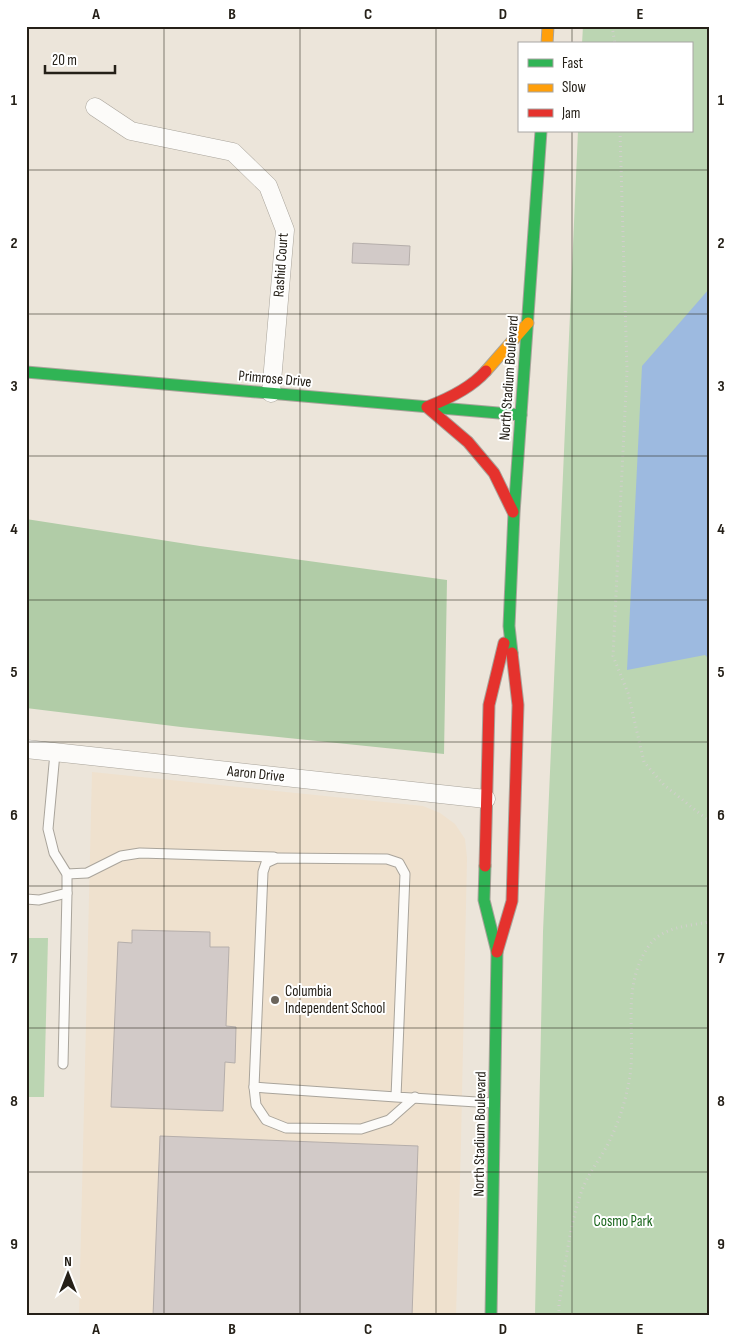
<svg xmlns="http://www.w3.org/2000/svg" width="735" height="1342" font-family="'Sofia Sans Condensed',sans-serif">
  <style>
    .built { fill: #efe1ce }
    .green { fill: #bbd5b2 }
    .forest { fill: #b1cca7 }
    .water { fill: #9dbae0 }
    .building { fill: #d2cac8; stroke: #b5aeab }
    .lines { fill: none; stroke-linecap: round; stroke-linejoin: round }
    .lane-casing { stroke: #a9a49b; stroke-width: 11 }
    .street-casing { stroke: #a9a49b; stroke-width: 19 }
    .fast-casing { stroke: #a9a49b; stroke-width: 13 }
    .slow-casing { stroke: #a9a49b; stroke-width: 13 }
    .jam-casing { stroke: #a9a49b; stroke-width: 13 }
    .path { stroke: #d1cfcc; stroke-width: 3; stroke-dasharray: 1 4; stroke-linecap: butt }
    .lane { stroke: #fcfbf9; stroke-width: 9 }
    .street { stroke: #fcfbf9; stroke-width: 18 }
    .fast { stroke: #30b455; stroke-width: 11 }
    .slow { stroke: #ff9f0a; stroke-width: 11 }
    .jam { stroke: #e5322d; stroke-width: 11 }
    .grid { fill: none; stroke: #252018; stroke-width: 1; stroke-opacity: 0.55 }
    .poi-dot { fill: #6b655c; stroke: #fff; stroke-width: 2 }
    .labels { text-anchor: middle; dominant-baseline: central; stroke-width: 4; stroke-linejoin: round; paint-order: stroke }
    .street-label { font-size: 15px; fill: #252018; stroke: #fff }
    .poi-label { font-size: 15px; fill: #252018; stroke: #fff; text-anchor: start }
    .park-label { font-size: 15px; fill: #19651b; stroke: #fff }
    .neatline { fill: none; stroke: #252018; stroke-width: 2 }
    .grid-label { font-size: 16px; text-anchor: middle; font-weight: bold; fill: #252018 }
  </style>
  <rect width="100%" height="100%" fill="#ece5da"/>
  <path class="built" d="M92 772 423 806 440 813 455 824 465 839 467 858 461 1142 456 1316H79Z"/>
  <g class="green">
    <path d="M583 26H709V1316H535L543 932 578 131H691V44H582Z"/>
    <path d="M26 938H48L44 1097H26Z"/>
  </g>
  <path class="forest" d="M26 519 200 546 447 580 444 754 181 727 26 708Z"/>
  <path class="water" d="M709 289V659L705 655 627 670 642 366Z"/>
  <g class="building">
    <path d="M353 243 410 246 409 265 352 263Z"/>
    <path d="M132 930 210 932V947H229L226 1026 236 1027 235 1063 225 1062 223 1111 111 1107 118 942 132 943Z"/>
    <path d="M160 1136 418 1146 412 1316H153Z"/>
  </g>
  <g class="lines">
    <g class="lane-casing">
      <g id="lane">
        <path d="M67 874 87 873 121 856 140 853 274 857"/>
        <path d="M26 899 39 900 67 893V874L54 853 48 829 55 753"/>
        <path d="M63 1064 67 893"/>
        <path d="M254 1087 256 1105 266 1120 286 1128 361 1129 389 1120 415 1097"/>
        <path d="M396 1097 405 874 399 863 387 859 277 858 266 863 263 872 254 1087 266 1088 396 1097 493 1103"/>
      </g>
    </g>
    <g class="street-casing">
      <g id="street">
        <path d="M95 107 131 131 233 152 268 186 285 230 271 393"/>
        <path d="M26 749 486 799"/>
      </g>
    </g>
    <g class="fast-casing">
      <g id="fast">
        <path d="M26 372 521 415"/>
        <path d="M512 653 509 626 514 513 541 131"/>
        <path d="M485 866 484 900 497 952 491 1316"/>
      </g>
    </g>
    <g class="slow-casing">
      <g id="slow">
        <path d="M547 44 548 26"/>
        <path d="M486 371 528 323"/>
      </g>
    </g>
    <g class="jam-casing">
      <g id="jam">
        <path d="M486 371C471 388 448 399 427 407L468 442 494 473 513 512"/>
        <path d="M485 866 489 705 504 643"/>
        <path d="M497 952 512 901 518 705 512 653"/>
      </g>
    </g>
    <g class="path">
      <path d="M612 26 615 44"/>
      <path d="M620 131 627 370 613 656 628 693 644 762 664 785 709 821"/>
      <path d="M559 1316V1305C565 1267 569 1227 582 1190 588 1174 600 1159 608 1144 619 1122 626 1100 630 1076 636 1031 621 988 648 947 661 927 687 926 709 922"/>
    </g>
    <use href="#lane" class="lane"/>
    <use href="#street" class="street"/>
    <use href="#fast" class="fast"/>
    <use href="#slow" class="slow"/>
    <use href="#jam" class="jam"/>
  </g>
  <path class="grid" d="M164 26V1316M300 26V1316M436 26V1316M572 26V44M572 131V1316M26 170H709M26 314H709M26 456H709M26 600H709M26 742H709M26 886H709M26 1028H709M26 1172H709"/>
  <circle class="poi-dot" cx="275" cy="1000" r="5"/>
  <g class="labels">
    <g class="street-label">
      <text transform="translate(281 265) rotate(-86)">Rashid Court</text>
      <text transform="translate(509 378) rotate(-86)">North Stadium Boulevard</text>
      <text transform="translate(275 379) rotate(5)">Primrose Drive</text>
      <text transform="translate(256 774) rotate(6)">Aaron Drive</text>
      <text transform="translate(480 1134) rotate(-89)">North Stadium Boulevard</text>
    </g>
    <g class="poi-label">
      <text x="285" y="991">Columbia<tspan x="285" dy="17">Independent School</tspan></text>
    </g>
    <g class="park-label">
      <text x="623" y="1221">Cosmo Park</text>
    </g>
  </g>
  <rect width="735" height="1342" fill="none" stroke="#ffffff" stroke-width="55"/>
  <rect x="518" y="42" width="175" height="90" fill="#ffffff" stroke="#a8a6a3"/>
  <rect x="528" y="59" width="25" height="8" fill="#30b455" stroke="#a8a6a3"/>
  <text x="562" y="68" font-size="15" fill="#252018">Fast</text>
  <rect x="528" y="84" width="25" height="8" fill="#ff9f0a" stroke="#a8a6a3"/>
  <text x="562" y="92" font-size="15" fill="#252018">Slow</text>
  <rect x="528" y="109" width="25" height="8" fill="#e5322d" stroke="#a8a6a3"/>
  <text x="562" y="118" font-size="15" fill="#252018">Jam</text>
  <g transform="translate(68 1274)" stroke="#ffffff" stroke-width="4" paint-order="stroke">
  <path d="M0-4L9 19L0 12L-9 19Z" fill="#252018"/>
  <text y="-8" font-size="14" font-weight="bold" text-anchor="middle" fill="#252018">N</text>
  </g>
  <path d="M45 65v8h70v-8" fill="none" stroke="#252018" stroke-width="2.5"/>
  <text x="52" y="65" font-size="15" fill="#252018" stroke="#ffffff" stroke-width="4" paint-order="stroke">20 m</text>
  <rect x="28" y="28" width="680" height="1286" class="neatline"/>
  <g class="grid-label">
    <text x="96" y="19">A</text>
    <text x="232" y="19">B</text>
    <text x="368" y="19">C</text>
    <text x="503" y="19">D</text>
    <text x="640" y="19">E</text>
    <text x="14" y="105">1</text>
    <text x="721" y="105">1</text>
    <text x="14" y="248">2</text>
    <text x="721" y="248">2</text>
    <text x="14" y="391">3</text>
    <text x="721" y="391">3</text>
    <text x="14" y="534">4</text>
    <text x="721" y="534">4</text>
    <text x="14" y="677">5</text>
    <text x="721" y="677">5</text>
    <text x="14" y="820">6</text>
    <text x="721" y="820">6</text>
    <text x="14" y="963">7</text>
    <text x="721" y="963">7</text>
    <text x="14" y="1106">8</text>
    <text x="721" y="1106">8</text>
    <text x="14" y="1249">9</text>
    <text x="721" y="1249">9</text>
    <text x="96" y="1334">A</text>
    <text x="232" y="1334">B</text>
    <text x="368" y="1334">C</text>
    <text x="503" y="1334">D</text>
    <text x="640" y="1334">E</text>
  </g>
</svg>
